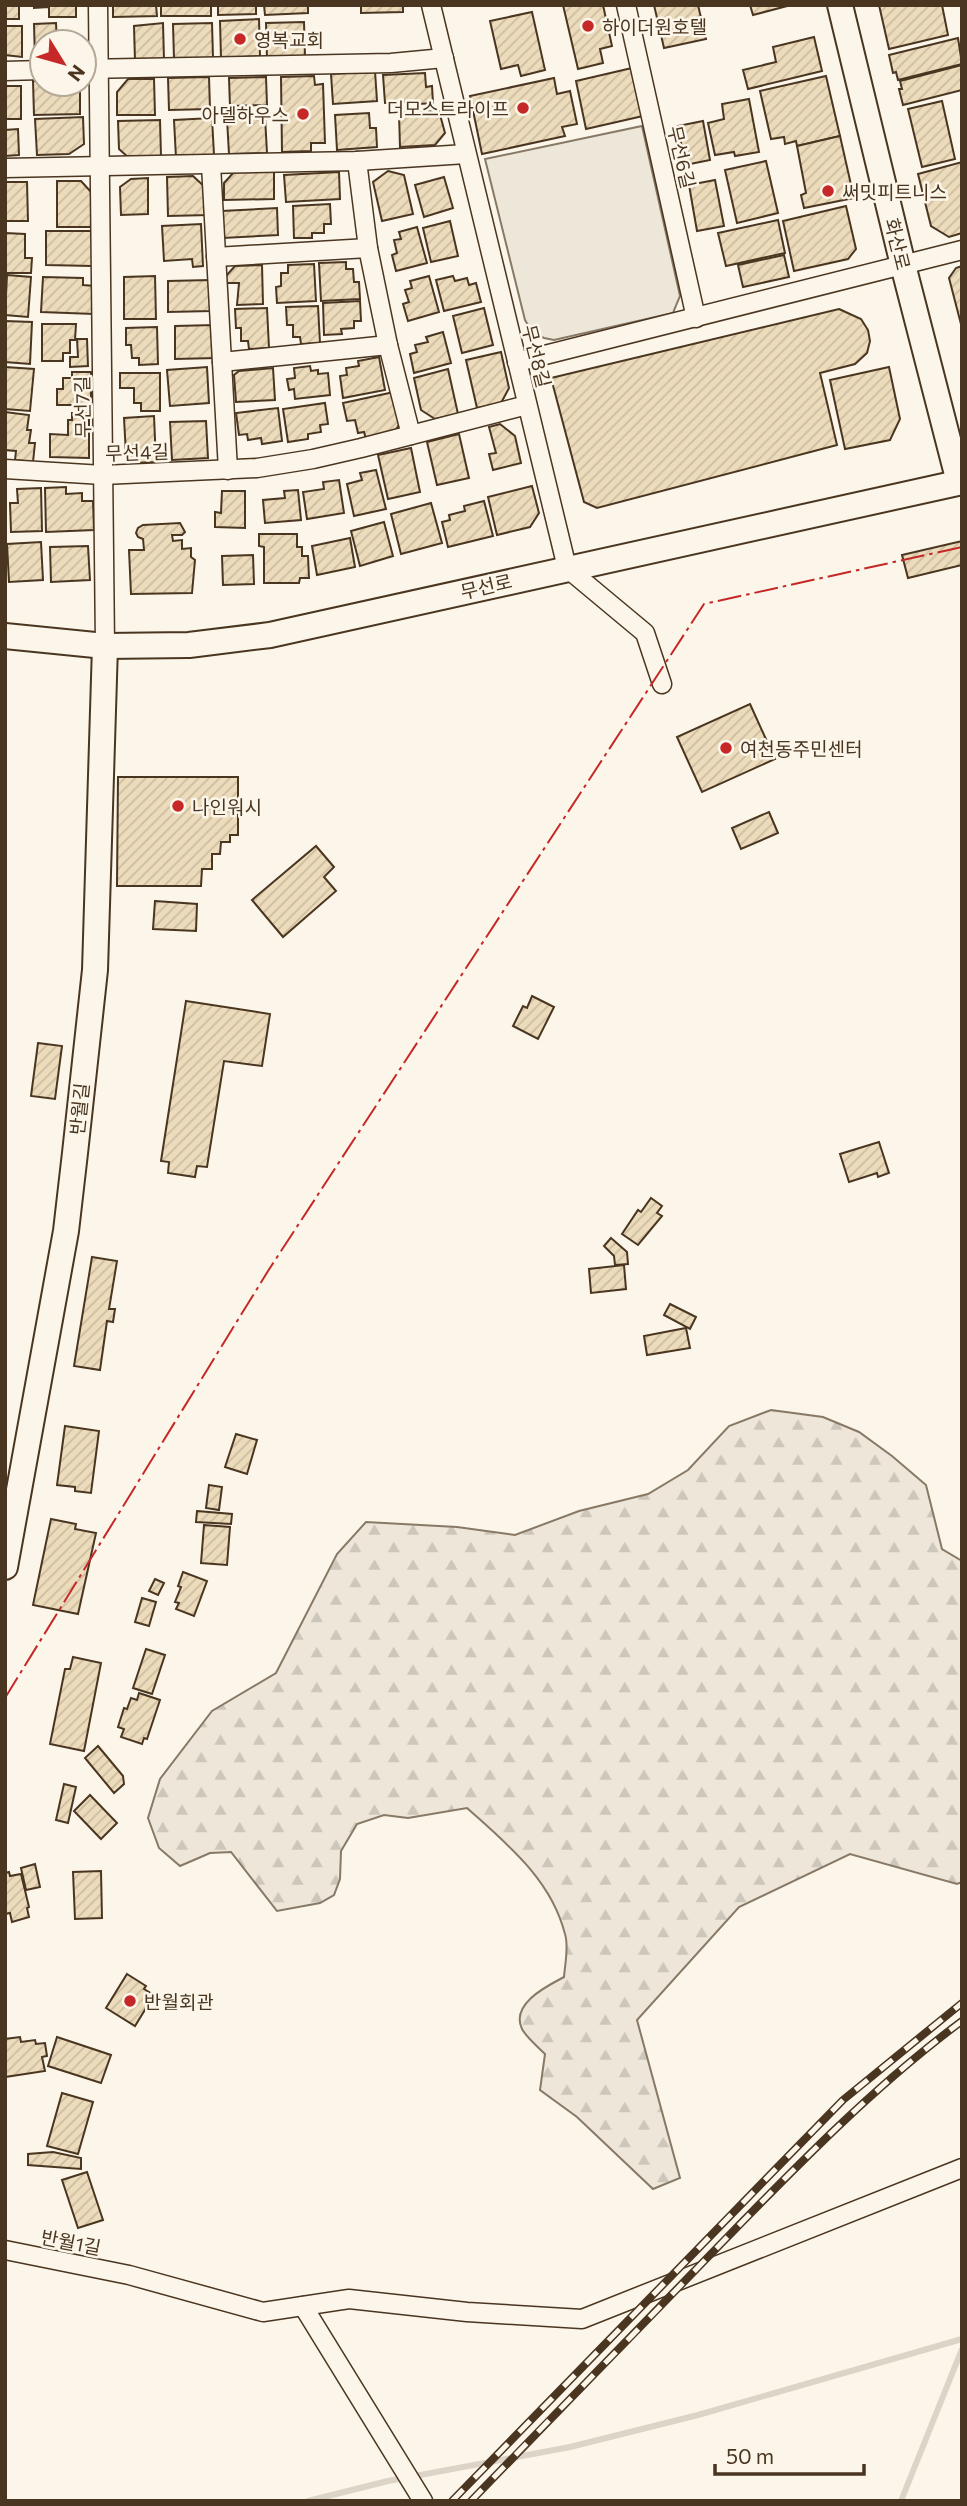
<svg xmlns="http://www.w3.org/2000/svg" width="967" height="2506" font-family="Commissioner,'Noto Sans KR',sans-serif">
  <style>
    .forest { fill: url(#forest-firs); stroke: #887966; stroke-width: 2 }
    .parking { fill: #ede7d9; stroke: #887966; stroke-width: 2 }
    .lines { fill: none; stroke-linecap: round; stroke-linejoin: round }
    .stream { stroke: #dcd4c6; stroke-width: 6 }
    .building { fill: url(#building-hatch); stroke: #4a3520; stroke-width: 2 }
    .street-casing { stroke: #4a3520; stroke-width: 21 }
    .secondary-casing { stroke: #4a3520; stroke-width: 28 }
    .street { stroke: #fbf6e9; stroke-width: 18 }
    .secondary { stroke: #fbf6e9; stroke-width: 24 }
    .rail-casing { stroke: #4a3520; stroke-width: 8 }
    .rail { stroke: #fbf6e9; stroke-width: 5; stroke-dasharray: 16; stroke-linecap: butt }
    .power { stroke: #c62828; stroke-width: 2; stroke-dasharray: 24 5 3.5 5; stroke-linecap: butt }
    .poi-dot { fill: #c62828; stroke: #fbf6e9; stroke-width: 2.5 }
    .labels { text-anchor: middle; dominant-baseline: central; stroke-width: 5; stroke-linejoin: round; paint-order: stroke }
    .poi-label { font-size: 19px; fill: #4a3520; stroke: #fbf6e9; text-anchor: start }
    .street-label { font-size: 19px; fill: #4a3520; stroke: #fbf6e9 }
  </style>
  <defs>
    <pattern id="forest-firs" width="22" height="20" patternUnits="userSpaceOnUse" patternTransform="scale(1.75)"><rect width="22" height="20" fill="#ede6d9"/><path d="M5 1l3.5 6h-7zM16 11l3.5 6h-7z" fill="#cdc6ba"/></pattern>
    <pattern id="building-hatch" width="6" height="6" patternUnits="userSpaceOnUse" patternTransform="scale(1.75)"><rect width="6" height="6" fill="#ecdcbc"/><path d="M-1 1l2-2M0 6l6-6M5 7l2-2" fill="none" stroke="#ccbda1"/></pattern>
  </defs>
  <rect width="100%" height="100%" fill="#fbf6e9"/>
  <path class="forest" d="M771 1410 823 1417 859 1432 892 1456 926 1485 942 1549 962 1561V1882L957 1884 850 1854 739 1907 637 2020 680 2178 653 2189 577 2117 540 2090 545 2054C538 2047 527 2038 522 2029 510 2004 547 1986 564 1977 565 1964 569 1946 565 1934 551 1879 507 1844 467 1808L408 1818 384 1815 357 1824 341 1851 340 1879 334 1895 320 1903 277 1911 231 1852 210 1853 180 1866 159 1848 148 1818 160 1779 212 1711 276 1673 337 1554 366 1522 457 1527 515 1535 579 1511 648 1494 688 1470 729 1426Z"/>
  <path class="parking" d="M642 126 680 296 673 313 554 340 544 338 533 333 525 320 485 159Z"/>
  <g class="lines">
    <g class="stream">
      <path d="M308 2501 388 2481 570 2447 698 2415 962 2339"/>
      <path d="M901 2501 962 2349"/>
    </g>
  </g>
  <g class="building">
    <rect x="5" y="5" width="14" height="14"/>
    <path d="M34 5H76V17H49V7L34 8Z"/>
    <path d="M113 5H156L157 16 113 17Z"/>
    <rect x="161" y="5" width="50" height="11"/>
    <path d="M218 5H256V14L218 15Z"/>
    <path d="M264 5H308V13L265 15Z"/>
    <path d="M361 5H403V12L361 13Z"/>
    <path d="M563 5H603L612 46 600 49 603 63 578 69Z"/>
    <path d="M654 5H698L706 39 664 48Z"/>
    <path d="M750 5H791L753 15Z"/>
    <path d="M879 5H942L948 35 889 49Z"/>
    <path d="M532 12 545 70 521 76 518 65 501 69 490 21Z"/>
    <path d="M259 19 260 56 221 58 220 21Z"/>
    <path d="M304 22 305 57 267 58 266 23Z"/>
    <path d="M56 23 57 42H42V59H35L34 24Z"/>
    <path d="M163 23 164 60 135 61 134 26Z"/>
    <path d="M212 23 213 58 174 59 173 24Z"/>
    <path d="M5 26H22V57L5 55Z"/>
    <path d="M814 37 822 71 748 89 743 70 776 62 773 47Z"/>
    <path d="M958 38 962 64 898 80 896 72 893 73 889 55Z"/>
    <path d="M962 65V90L903 105 899 89H902L900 81Z"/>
    <path d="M632 68 643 116 586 129 576 81Z"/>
    <path d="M375 71 377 101 333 104 331 74Z"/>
    <path d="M425 73 426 87 432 86 433 103 419 104V101L385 103 383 75Z"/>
    <path d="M314 76 315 85 323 84 325 143H311V151L282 152 281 77Z"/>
    <path d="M826 76 840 136 797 146 796 141 785 144 784 137 771 139 760 91Z"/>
    <path d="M209 77 210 109 169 110 168 78Z"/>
    <path d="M266 77 267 105 230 106 229 78Z"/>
    <path d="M554 78 557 94 570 91 577 124 562 127 565 136 482 154 470 96Z"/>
    <path d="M128 79H154L155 115H117V92Z"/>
    <path d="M33 81H42V84H71V92H80V114L34 115Z"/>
    <rect x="5" y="86" width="16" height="33"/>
    <path d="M749 99 759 152 735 156 734 152 715 155 708 123 724 119 722 104Z"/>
    <path d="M942 101 955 159 922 167 908 109Z"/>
    <path d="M439 111 445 133 435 145 400 147 399 113Z"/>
    <path d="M369 113 370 128H376L377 147 337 150 335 115Z"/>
    <path d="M83 117 84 144 69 154 37 155 35 119Z"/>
    <path d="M265 117 267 153 229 154 227 119Z"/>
    <path d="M212 118 214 155 176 158 174 120Z"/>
    <path d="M160 120 161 156 129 158 119 149 118 121Z"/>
    <path d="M703 121 710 160 685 165 678 126Z"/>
    <path d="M18 129 19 155 5 156V130Z"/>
    <path d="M840 136 854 198 804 208 801 195 806 193 797 146Z"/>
    <path d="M766 161 778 213 737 223 725 170Z"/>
    <path d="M962 162V233L949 237 931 226 918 174Z"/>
    <path d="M274 170V199L224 200V183L235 171Z"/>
    <path d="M388 171 404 175 413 214 382 221 373 182Z"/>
    <path d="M339 172 340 199 286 202 284 175Z"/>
    <path d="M193 176 208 190 209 215 168 216 167 177Z"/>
    <path d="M444 177 453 208 424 217 415 185Z"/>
    <path d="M148 178V214L121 215 120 187 131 179Z"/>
    <path d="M715 180 724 226 697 231 689 185Z"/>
    <path d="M57 181H81L91 192V227H57Z"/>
    <path d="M5 182H27L28 221H5Z"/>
    <path d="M330 204 331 224H324V233H312V238H294L293 206Z"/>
    <path d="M846 206 856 249 848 259 794 271 783 221Z"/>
    <path d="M277 208 278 235 223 238 222 211Z"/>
    <path d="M778 220 785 253 726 266 718 233Z"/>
    <path d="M450 221 458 256 431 262 423 228Z"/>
    <path d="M201 224 203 266 193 267 192 259 164 261 162 226Z"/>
    <path d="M417 227 427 263 396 271 392 255 397 253 394 240 401 239 399 232Z"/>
    <path d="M46 231H92V266L46 265Z"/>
    <path d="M5 233 25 234V258H32L31 273H5Z"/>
    <path d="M784 255 789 277 743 287 738 265Z"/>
    <path d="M346 262V269H353L354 282H359L360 299 321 301 319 263Z"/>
    <path d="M314 264 316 301 277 303 276 287 281 286V273H288V265Z"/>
    <path d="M262 265 263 304 237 305 239 283H226L225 277 235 266Z"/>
    <path d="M962 266V328L949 278 956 268Z"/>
    <path d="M7 275 31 277 28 317 5 315Z"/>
    <path d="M155 276 156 319H124V277Z"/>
    <path d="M429 276 439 312 408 321 403 304 409 302 405 290 412 288 410 281Z"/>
    <path d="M453 276 455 281 467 278 469 285 476 283 481 302 444 311 436 280Z"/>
    <path d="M43 277 83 278V285L95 286 94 314 41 312Z"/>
    <path d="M210 280 211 311 168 312V281Z"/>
    <path d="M360 301 361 321H354V328L341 329 342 334 324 335 323 303Z"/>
    <path d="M318 306 320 343 301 344 300 337H293V325H287L286 307Z"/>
    <path d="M267 308 269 348 249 349 248 341H241V328H236L235 309Z"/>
    <path d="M484 308 493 345 462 353 453 316Z"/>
    <path d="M839 309 861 319 868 330 870 341 867 353 855 364 820 373 837 445 597 508 584 502 551 378Z"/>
    <path d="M5 321 32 322 30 364 5 362Z"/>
    <path d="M42 324H76L75 340H70V353H63V361H42Z"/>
    <path d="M215 325 216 358 175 359V326Z"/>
    <path d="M157 327 158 364 139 365V358H132L131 345H126V328Z"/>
    <path d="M443 332 451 363 414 373 410 354 417 352 415 345 428 342 426 337Z"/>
    <path d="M77 339H87L88 366 70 367V357H78Z"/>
    <path d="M501 352 509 388 501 403 477 408 466 360Z"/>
    <path d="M379 357 385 390 343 398 340 376 347 375 346 368 359 366 358 361Z"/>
    <path d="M310 366 311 371 318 370V374L328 373 330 395 295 399 294 389 289 390 287 379 295 378 294 368Z"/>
    <path d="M5 367 34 369 30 411 5 409Z"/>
    <path d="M207 367 209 403 170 406 167 370Z"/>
    <path d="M889 367 900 419 890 440 845 449 830 380Z"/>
    <path d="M273 368 275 400 236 402 234 375 239 371Z"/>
    <path d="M448 369 458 414 435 419 421 410 414 378Z"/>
    <path d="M72 372H91V405H57V389H63V378H72Z"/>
    <path d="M120 373H160V411H141V403H134V388H120Z"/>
    <path d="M394 392 400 423 394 433 366 439 364 432 358 433 355 420 347 421 343 403Z"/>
    <path d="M325 403 328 424 320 425 321 432 308 434V439L288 442 283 409Z"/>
    <path d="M278 408 282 441 262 444 261 438 248 440 247 434 239 435 236 413Z"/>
    <path d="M5 412 29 415 27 430H31L29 443H35L33 462 15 460 16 451 5 450Z"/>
    <path d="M72 413H89V458L50 457V434L68 435V420H72Z"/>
    <path d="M154 416 156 462 131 463 126 455 124 418Z"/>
    <path d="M206 421 208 458 172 460 170 422Z"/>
    <path d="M500 424 515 436 521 463 493 470 489 454 496 453 489 427Z"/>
    <path d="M459 434 469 478 437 485 427 442Z"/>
    <path d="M411 448 420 492 388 499 378 455Z"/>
    <path d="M376 470 386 509 354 516 347 484 362 480 360 473Z"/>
    <path d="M339 480 344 513 307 519 303 492 324 489 323 482Z"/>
    <path d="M532 486 539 513 530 527 497 535 488 497Z"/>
    <path d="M66 487V494L82 493V501H93L94 530 46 532 45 488Z"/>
    <path d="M41 488 42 531 11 532 10 503H18L17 489Z"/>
    <path d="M298 490 301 520 265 523 263 500 285 498 284 491Z"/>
    <path d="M222 491H245V528L215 527V512L221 513Z"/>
    <path d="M484 501 493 536 448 547 442 522 450 520 449 515 465 511 464 506Z"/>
    <path d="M431 503 442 543 401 554 391 514Z"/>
    <path d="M384 522 393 556 360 566 351 531Z"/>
    <path d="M180 523 185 532 182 535H172L173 541 182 540V549L191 548V557L195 560 192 593 131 594 129 550H144L143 539 138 537 136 533 138 528 143 525Z"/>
    <path d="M259 534H297V547H302V556H308L309 578H300L299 583H264V547L259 546Z"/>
    <path d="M350 538 355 567 317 575 312 546Z"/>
    <path d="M962 541V565L908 578 902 555Z"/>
    <path d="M41 542 43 580 9 582 7 544Z"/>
    <path d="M88 546 90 580 51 582 50 547Z"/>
    <path d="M253 555 254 584 223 585 222 556Z"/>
    <path d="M750 704 775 759 702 792 677 737Z"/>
    <path d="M118 777H238V835H230V842H221L220 854H212V869H202L201 886H117Z"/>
    <path d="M769 812 778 833 741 849 732 828Z"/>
    <path d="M316 846 334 867 324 877 336 891 283 937 252 900Z"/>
    <path d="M155 901 197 904 196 931 153 929Z"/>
    <path d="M532 996 554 1007 538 1039 513 1026 523 1006 527 1008Z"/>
    <path d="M186 1001 270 1014 262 1066 224 1061 207 1167 197 1166 195 1177 168 1173 169 1162 161 1161Z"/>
    <path d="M38 1043 62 1046 55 1099 31 1096Z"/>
    <path d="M879 1142 889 1173 878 1177 877 1173 849 1182 840 1154Z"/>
    <path d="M651 1198 662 1206 657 1213 662 1216 638 1245 622 1234 638 1210 641 1212Z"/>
    <path d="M611 1238 627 1252 628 1264 615 1265 614 1256 604 1246Z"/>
    <path d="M92 1257 117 1261 109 1309H115L113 1322 107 1321 100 1370 74 1366Z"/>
    <path d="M624 1265 626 1289 591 1293 589 1269Z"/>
    <path d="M670 1304 696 1317 690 1329 664 1315Z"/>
    <path d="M686 1328 690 1348 647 1355 644 1336Z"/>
    <path d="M65 1426 99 1431 91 1493 75 1491V1487L57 1485Z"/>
    <path d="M236 1434 257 1440 247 1474 225 1467Z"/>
    <path d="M209 1485 222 1487 219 1510 206 1508Z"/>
    <path d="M197 1511 232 1514 231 1524 196 1522Z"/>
    <path d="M51 1519 76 1524 75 1529 96 1533 78 1614 33 1605Z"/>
    <path d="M204 1525 230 1527 227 1565 201 1563Z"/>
    <path d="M183 1572 207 1581 194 1616 176 1609 179 1603 175 1602 181 1587 178 1586Z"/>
    <path d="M155 1579 164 1583 158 1595 149 1591Z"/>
    <path d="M142 1598 156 1602 149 1626 135 1622Z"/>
    <path d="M146 1649 165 1655 152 1694 133 1688Z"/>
    <path d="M73 1657 101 1663 84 1751 50 1744 65 1669H70Z"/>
    <path d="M139 1693 160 1700 147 1739 144 1738 142 1744 121 1737 124 1729 118 1727 124 1708 127 1709 131 1698 137 1700Z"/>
    <path d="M98 1746 123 1776 124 1784 114 1793 85 1758Z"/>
    <path d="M64 1784 76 1787 68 1823 56 1820Z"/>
    <path d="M90 1795 117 1823 101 1839 74 1811Z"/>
    <path d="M35 1864 40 1887 26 1890 21 1868Z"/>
    <path d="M101 1871 102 1918 75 1919 73 1872Z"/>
    <path d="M9 1872 10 1876 21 1874 29 1907 27 1908 29 1917 12 1922 10 1913 5 1914V1873Z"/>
    <path d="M127 1974 146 1986 144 1989 154 1995 135 2026 106 2008Z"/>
    <path d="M20 2037 21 2042 35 2040 36 2044 45 2043 47 2056 42 2057 45 2071 5 2077V2039Z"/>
    <path d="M57 2037 111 2055 101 2083 48 2066Z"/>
    <path d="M62 2093 93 2102 78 2154 47 2146Z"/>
    <path d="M53 2152 81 2158V2169L28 2165V2154Z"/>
    <path d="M87 2172 103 2220 78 2228 62 2180Z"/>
  </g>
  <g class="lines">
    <g class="street-casing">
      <g id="street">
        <path d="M98 5 105 646"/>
        <path d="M431 5 567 568 645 633 662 684"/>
        <path d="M626 5 696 318"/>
        <path d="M84 69 391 63 444 58"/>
        <path d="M5 71 42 70"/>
        <path d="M357 161 368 248 388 345 411 435"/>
        <path d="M211 165 228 470"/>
        <path d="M5 168 357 161 466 154"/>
        <path d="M216 257 368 248"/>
        <path d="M222 362 388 345"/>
        <path d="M517 362 962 250"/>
        <path d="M5 469 103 475 257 468 313 459 361 448 527 405"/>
        <path d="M5 2250 129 2275 263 2312 349 2299 467 2312 582 2319 962 2168"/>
        <path d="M303 2306 423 2501"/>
      </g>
    </g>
    <g class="secondary-casing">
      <g id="secondary">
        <path d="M840 5 903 265 959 482"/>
        <path d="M5 636 105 646 189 645 270 635 962 482"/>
        <path d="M5 1567 66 1231 75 1153 95 970 105 646"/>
      </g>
    </g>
    <use href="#street" class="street"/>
    <use href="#secondary" class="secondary"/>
    <g class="rail-casing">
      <g id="rail">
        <path d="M452 2501 843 2100 962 2003"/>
        <path d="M471 2501C550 2419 630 2338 709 2256 789 2174 869 2090 962 2021"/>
      </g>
    </g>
    <use href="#rail" class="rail"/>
    <path class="power" d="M5 1698 268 1271 704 604 962 547"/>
  </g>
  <g class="poi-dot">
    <circle cx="588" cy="26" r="7"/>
    <circle cx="240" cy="39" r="7"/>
    <circle cx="523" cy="108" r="7"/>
    <circle cx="303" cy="114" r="7"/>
    <circle cx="828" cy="191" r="7"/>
    <circle cx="726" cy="748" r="7"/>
    <circle cx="178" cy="806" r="7"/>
    <circle cx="130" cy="2001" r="7"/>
  </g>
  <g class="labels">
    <g class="poi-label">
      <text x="602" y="26">하이더원호텔</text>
      <text x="254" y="39">영복교회</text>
      <text x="509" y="108" text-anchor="end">더모스트라이프</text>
      <text x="289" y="114" text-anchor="end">아델하우스</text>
      <text x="842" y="191">써밋피트니스</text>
      <text x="740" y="748">여천동주민센터</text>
      <text x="192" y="806">나인워시</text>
      <text x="144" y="2001">반월회관</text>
    </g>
    <g class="street-label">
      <text transform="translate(682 157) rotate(77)">무선6길</text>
      <text transform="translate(898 244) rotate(76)">화산로</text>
      <text transform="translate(537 356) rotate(76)">무선8길</text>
      <text transform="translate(82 407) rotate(-91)">무선7길</text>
      <text transform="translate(137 452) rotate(-2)">무선4길</text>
      <text transform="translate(486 586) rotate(-13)">무선로</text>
      <text transform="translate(79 1109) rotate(-84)">반월길</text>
      <text transform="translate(71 2242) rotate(11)">반월1길</text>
    </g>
  </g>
  <rect width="967" height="2506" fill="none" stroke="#4a3520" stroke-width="14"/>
  <g transform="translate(63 63) rotate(127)"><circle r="33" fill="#fbf6e9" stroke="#b4a999" stroke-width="2"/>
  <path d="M0-5L12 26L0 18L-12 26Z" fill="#c62828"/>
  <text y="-10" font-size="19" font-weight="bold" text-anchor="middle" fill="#4a3520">N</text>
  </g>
  <path d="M715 2464v10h149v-10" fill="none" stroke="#4a3520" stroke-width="3.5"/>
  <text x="726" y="2464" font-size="21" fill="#4a3520" stroke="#fbf6e9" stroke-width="5" paint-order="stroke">50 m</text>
</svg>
